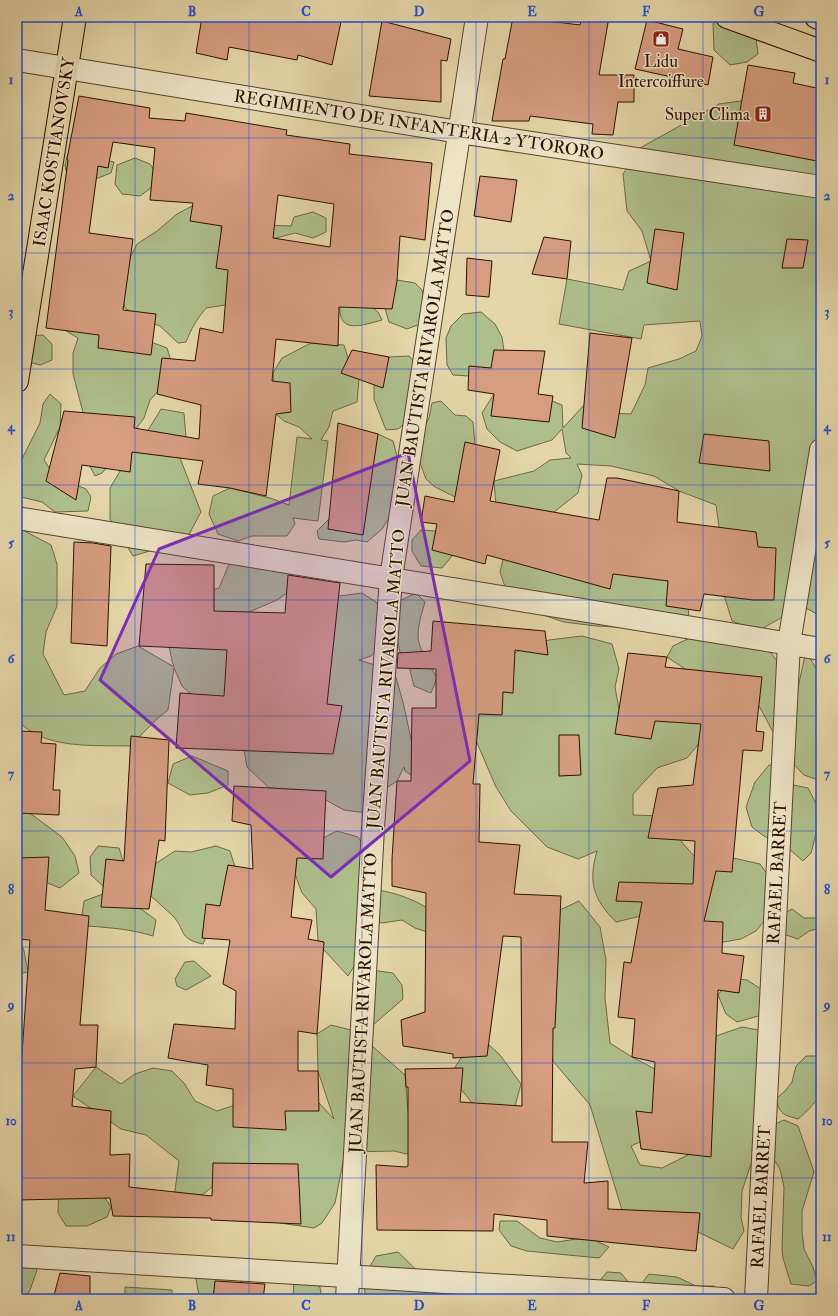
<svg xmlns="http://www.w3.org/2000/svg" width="838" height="1316" font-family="'IM FELL Double Pica',serif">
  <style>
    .green { fill: #aebf8c; stroke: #6d6846 }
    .building { fill: #d69d80; stroke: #2c1000; fill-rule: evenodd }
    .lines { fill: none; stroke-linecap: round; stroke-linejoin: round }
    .minor-casing { stroke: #5a422a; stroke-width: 24 }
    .major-casing { stroke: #2c1000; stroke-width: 24 }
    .minor { stroke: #ede4c6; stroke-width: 22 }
    .major { stroke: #e4d6a8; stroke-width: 22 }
    .marked { fill: #7b2cbf; fill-opacity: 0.2; stroke: #7b2cbf; stroke-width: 3; stroke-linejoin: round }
    .grid { fill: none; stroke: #1d4ed8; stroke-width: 1; stroke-opacity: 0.55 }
    .labels { text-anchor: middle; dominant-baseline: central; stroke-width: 3; stroke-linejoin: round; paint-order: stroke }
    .poi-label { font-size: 17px; fill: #2c1000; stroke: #ede4c6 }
    .street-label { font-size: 17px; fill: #2c1000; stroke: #ede4c6 }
    .neatline { fill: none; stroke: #1d4ed8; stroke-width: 1.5 }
    .grid-label { font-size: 13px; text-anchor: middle; font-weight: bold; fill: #1d4ed8 }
  </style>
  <rect width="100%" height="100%" fill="#e4d6a8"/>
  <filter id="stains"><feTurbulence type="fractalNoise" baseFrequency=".005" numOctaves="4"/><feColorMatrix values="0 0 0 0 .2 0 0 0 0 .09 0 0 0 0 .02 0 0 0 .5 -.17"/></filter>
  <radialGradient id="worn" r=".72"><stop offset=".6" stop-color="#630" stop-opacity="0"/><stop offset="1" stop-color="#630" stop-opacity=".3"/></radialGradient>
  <g class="green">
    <path d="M726 17 756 38 758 54 747 62 730 65 714 50 713 23Z"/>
    <path d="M754 99 821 136V477L811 549 821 542V616L802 606 758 631 732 621 720 582 721 541 716 505 679 491 654 476 611 466 577 464 582 475 578 493 544 520 497 517 494 481 534 471 550 460 571 458 566 453 562 429 552 440 517 451 500 442 487 429 482 413 494 394 552 401 562 405 563 428 584 405 608 413 631 414 645 385 648 368 679 359 696 351 702 336 700 321 644 325 641 339 559 324 567 279 623 290 629 271 651 261 642 231 627 211 623 174 640 148 719 104Z"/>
    <path d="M68 153 114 162 111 173 98 178 77 176 66 171 65 165Z"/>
    <path d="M135 158 150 164 156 173 151 188 140 196 122 194 115 184 117 165Z"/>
    <path d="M194 205 220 219 222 240 238 261 232 304 206 308C197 319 191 329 186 342L178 343 160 326 144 320 125 308 120 289 126 266 137 244 157 231 177 214Z"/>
    <path d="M313 212 326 218V232L313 238 295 233 272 239 259 225 291 226 294 217Z"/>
    <path d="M397 280 415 283 422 290 428 321 407 329 389 322 382 298 384 287Z"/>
    <path d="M366 302 378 312 382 320C363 325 338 335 340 306Z"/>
    <path d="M481 312 495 324 502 337 504 351 496 370 469 376 453 375 447 365 446 338 451 326 463 314Z"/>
    <path d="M58 326 151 342 167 348 172 364 166 383 150 400 144 418 110 464 102 473 95 476 84 455 89 435 73 374V353L78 338Z"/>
    <path d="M43 335 52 344V360L40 365 25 361 28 336Z"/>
    <path d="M311 343 344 345 348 358 359 379 357 402 333 411 329 427 321 440 328 441 318 521 293 518 295 524 287 536H252L238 541 218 534 209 514 213 496 230 488 270 498 289 505 297 437 312 439 299 427 284 421 276 414 273 373 282 358Z"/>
    <path d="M409 356 418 367 407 422 398 429 386 430 374 399V379L380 360 389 357Z"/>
    <path d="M50 394 61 404 60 427 44 460 50 469 74 484 86 489 91 497 88 511 55 512 42 502 17 496V469L40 423 43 404Z"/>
    <path d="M441 401 455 415 466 416 473 422 475 444 472 455 466 496 455 497 435 487 426 479 418 457 421 434 429 418 432 403Z"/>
    <path d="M161 409 184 413 186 437 180 458 201 512 186 540 133 556 110 519V488L132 451 144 437Z"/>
    <path d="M378 434 393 441 397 456 393 512 382 529 367 542 356 540 344 542 319 539 317 531 329 519 344 514 364 440Z"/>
    <path d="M17 527 51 545 57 564V606L46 632 43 654 64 695 85 691 100 668 116 654 138 646 174 667 172 661 166 630 192 596 219 588 232 557 247 544 277 550 303 563 294 588 277 600 249 612 271 700 203 705 182 686 174 668 168 710 158 718 130 746C95 745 41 750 17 719Z"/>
    <path d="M421 530 436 531 452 556 442 568 421 566 412 551V540Z"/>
    <path d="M506 547 661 553 689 603 688 624 634 628 596 626 564 622 540 614 519 603 504 584 500 572Z"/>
    <path d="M362 593 376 602 390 622 399 601 416 593 425 602C422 613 418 624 418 636 418 649 431 667 437 678L431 693 414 686 408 662 400 652 396 634 387 643 371 656 359 660 394 671 403 702 413 748 415 778 405 771 404 767 397 781 385 789 367 813 344 810 309 791 269 788 247 767 244 750 289 677 332 656 320 642 325 607 339 596Z"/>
    <path d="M700 633 764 644 781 666 796 697 806 651 817 670H821V781L804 775 786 756 759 706 727 697 667 657 673 646Z"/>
    <path d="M582 636 612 644 619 669 615 687 619 709 655 717 695 707 706 735 687 758 657 768 633 794V815L662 816 680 840 694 856H724L760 864 775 885 773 910 756 931 741 939 712 944 649 914 616 922C593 899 588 882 597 851L578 859 547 847 511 811 496 787 469 724 483 670 526 647 549 640Z"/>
    <path d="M192 756 228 771V785L208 793 190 795 168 783 173 764Z"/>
    <path d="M769 765 785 767 793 785 808 788 820 811 816 834 811 853 803 861 788 848 764 836 752 827 746 807 755 782Z"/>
    <path d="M19 805 62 837 75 856 79 873 60 888 40 880 17 867V806Z"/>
    <path d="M337 831 358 837 366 848 377 890C398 893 418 901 435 913L433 934 415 928 402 920 382 923 367 919 355 965 348 976 324 950 318 941 316 909 302 893 295 874 297 858 317 841Z"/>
    <path d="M98 846 119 848 123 861 121 874 103 886 91 875 90 857Z"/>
    <path d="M216 846 230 851 238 876 211 926 203 944C178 939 186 930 173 916 166 909 158 903 151 896L155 864 175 851 191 852Z"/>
    <path d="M103 894 141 909 156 920 153 936C130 929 112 928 88 926L82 915 84 901Z"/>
    <path d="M579 901 600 927 606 960 605 998 610 1043 632 1057 655 1069 653 1136 631 1146 640 1165 662 1168 690 1154 712 1115 716 1036 742 1027 758 1030 769 1072 754 1155 742 1191 741 1217 744 1231 733 1249 698 1232 622 1210 590 1105 553 1061 539 1009 560 910Z"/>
    <path d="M792 909 804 918H821V928L809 931 798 939 786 935 784 929 785 913Z"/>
    <path d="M17 933 24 951 28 972 17 974Z"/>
    <path d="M194 961 211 976 186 990 177 986 175 979 185 962Z"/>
    <path d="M371 970 393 973 402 985 403 999 373 1025 352 1009 353 982Z"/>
    <path d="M731 978 747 980 761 989 767 1009 762 1015 737 1022 726 1014 718 995Z"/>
    <path d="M331 1025 355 1031 405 1075 408 1111 417 1139 407 1154 394 1151 345 1152 335 1203 322 1223 314 1228 280 1223V1196L232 1169 206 1192 190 1203 174 1198 179 1161 146 1135 121 1129 73 1096 96 1067 121 1084 135 1074 153 1068 172 1071 184 1083 195 1101 217 1111 232 1106 266 1112 318 1102 334 1119 318 1071 317 1034Z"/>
    <path d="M488 1044 500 1055 521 1084 514 1110 472 1103 461 1089 454 1069 466 1050Z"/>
    <path d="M806 1056H816L821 1060V1092C818 1101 805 1113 798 1119 784 1115 778 1114 777 1098L786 1090 792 1082 796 1066Z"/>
    <path d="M784 1120 798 1126 814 1172 802 1211V1232L804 1249 813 1267 817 1281 809 1286 791 1284 783 1258 782 1249 784 1187 780 1169 765 1146 766 1128Z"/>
    <path d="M59 1187 105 1198 111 1207 107 1217 87 1226H66L58 1213Z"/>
    <path d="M500 1221H517L540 1238 557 1242 576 1239 594 1240 609 1247 599 1258 527 1251 511 1246 499 1230Z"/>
    <path d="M17 1246 30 1253 37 1270 30 1290 26 1297 17 1296Z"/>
    <path d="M398 1252 429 1282 483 1280 484 1299H378L365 1295 364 1277 376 1256Z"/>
    <path d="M607 1272 621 1273 630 1284 632 1296 649 1274 677 1277 696 1286H714L725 1299H633L632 1297 631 1299H595V1286Z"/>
    <path d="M195 1274 242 1281 234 1299H206L199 1295Z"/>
    <path d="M294 1278 318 1279 321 1292 319 1299H293Z"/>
    <path d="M125 1287 172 1290V1299H125Z"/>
  </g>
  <g class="building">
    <path d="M202 17H223L244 21V17H342L332 65 298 55 297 60 229 47 227 60 196 53Z"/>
    <path d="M513 17H541L540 20 580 25 582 17H609L599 75H634V102H618L613 135 592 134 593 124 530 116 529 121H492L503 59H505Z"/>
    <path d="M647 20 683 29 678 49 713 57 708 85 635 69Z"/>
    <path d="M382 21 451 39 447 61 441 60V102L369 96Z"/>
    <path d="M748 65 795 73 793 83 821 89V141L817 161 734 145Z"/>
    <path d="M79 96 150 108 149 118 185 121 186 113 287 130 286 135 350 144 349 154 432 163 425 240 400 236 397 281 392 309 339 307 338 346 276 339 272 381 290 383 291 412 276 414 266 496 230 488 198 484 203 461 132 452 130 472 82 465 76 500 46 481 64 411 135 417 134 428 199 439 201 405 157 394 162 358 195 361 200 328 223 333 228 270 216 268 222 226 190 221 193 203 150 200 155 148 113 142 108 168 98 166 89 233 133 239 123 310 156 314 151 355 98 348 99 335 46 328 68 160 67 159ZM278 195 334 204 330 247 273 238Z"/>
    <path d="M480 176 517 180 511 222 474 216Z"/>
    <path d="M655 229 684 233 677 290 647 283Z"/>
    <path d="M544 237 571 241 567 279 532 274Z"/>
    <path d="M787 239 808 240 803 268H782Z"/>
    <path d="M467 258 492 261 489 297 466 295Z"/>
    <path d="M590 333 632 338 615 438 582 428Z"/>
    <path d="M352 350 389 357 383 388 341 373Z"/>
    <path d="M494 350 545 351 538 394 553 396 549 422 491 416 494 394 468 390 469 366 491 368Z"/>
    <path d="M338 423 378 434 363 535 328 529Z"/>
    <path d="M704 434 769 441 770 471 699 463Z"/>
    <path d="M465 442 500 450 490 501 599 520 607 478H617L679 491 677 522 756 532 758 547 776 548 774 600H753L704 594 700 611 666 606 668 581 613 574 610 589 487 555 485 564 432 550 437 524 421 522 425 496 454 502Z"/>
    <path d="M74 542 93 543 111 546 107 646 71 643Z"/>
    <path d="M146 564 214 565V611L285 613 288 575 340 583 327 704 342 706 333 754 176 748 180 693 224 696 227 650 139 646Z"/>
    <path d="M433 621 545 631 548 655 515 650 513 693 503 692 502 715 479 714 473 784H480L479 842 520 845 514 894 561 896 555 1028H553L552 1142H588L584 1183 608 1181V1209L700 1213 696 1251 547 1236V1220L494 1214 493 1231 377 1230 376 1165 406 1167 408 1166V1087H406L405 1069 463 1068 460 1102 522 1106 521 937 503 936 487 1056 453 1058V1054L403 1046 401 1020 425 1012 426 893 392 886V859L397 781H411L412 708H436V669L397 668 398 653 431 651Z"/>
    <path d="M628 653 667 657 665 667 762 677 756 731 764 732 762 751 743 750 732 872 716 871 704 921 723 922 722 953 744 956 739 993 718 990 711 1157 641 1149 636 1111 652 1113 655 1062 632 1057 635 1019 618 1017 624 962 631 963 642 902 616 901 619 882 693 884 695 841 648 838 658 788 693 785 701 724 655 721 651 739 615 734Z"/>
    <path d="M17 731 42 732 41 743 56 744 53 790H60L59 815 17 813Z"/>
    <path d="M559 735H579L581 775 559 776Z"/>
    <path d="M131 736 169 740 165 841 159 840 149 909 101 907 106 859 124 861Z"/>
    <path d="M234 786 326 791 323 859 297 858 291 917 312 920 308 939 324 942 317 1034 298 1031V1071H318L319 1111H285L286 1130 233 1127V1089L206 1085 208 1065 168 1058 174 1024 235 1029 236 991 223 984 230 940 202 938 206 904 220 906 228 865 253 869 251 825 232 821Z"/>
    <path d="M49 857 45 910 89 916 80 1025H98L96 1067 75 1069 72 1106 111 1111 110 1155 130 1154 129 1187 212 1196 213 1163 298 1164 301 1224 211 1220V1218L113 1216 110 1198 17 1200V1068H21L30 940 17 939V858Z"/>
    <path d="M60 1273 90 1276V1299H53Z"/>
    <path d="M215 1281 265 1284 263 1299H213Z"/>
  </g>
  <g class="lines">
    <g class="minor-casing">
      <g id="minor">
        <path d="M17 60 459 132 821 187"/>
        <path d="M17 518 821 649"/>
        <path d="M17 1256 724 1299"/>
        <path d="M347 1299 373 828 391 578 477 17"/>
        <path d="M756 1299 789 643 821 450"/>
      </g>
    </g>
    <g class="major-casing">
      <g id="major">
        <path d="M727 17 821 51"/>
        <path d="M816 17 821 19"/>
        <path d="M17 381 75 17"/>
      </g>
    </g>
    <use href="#minor" class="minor"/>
    <use href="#major" class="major"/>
  </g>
  <path class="marked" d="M408 453 470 761 331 877 100 680 159 549Z"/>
  <path class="grid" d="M135 17V1299M249 17V1299M362 17V1299M476 17V1299M589 17V1299M703 17V1299M17 138H821M17 253H821M17 369H821M17 485H821M17 600H821M17 716H821M17 831H821M17 947H821M17 1063H821M17 1178H821"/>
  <defs>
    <g id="shop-square" transform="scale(0.9)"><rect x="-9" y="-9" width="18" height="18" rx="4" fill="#8f2418" stroke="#ede4c6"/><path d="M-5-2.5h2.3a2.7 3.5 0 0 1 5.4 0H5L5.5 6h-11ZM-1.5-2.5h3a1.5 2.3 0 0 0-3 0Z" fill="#fff"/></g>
    <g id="building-square" transform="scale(0.9)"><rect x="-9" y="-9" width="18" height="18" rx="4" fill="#8f2418" stroke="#ede4c6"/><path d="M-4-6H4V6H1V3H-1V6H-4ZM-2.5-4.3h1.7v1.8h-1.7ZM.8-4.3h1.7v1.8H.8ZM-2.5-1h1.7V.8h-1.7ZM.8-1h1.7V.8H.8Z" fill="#fff"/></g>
  </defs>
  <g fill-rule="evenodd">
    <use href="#shop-square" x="661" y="39"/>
    <use href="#building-square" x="763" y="114"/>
  </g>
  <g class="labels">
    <g class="poi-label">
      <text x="661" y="61">Lidu<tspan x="661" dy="20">Intercoiffure</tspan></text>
      <text x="750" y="114" text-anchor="end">Super Clima</text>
    </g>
    <g class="street-label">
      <text transform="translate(419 125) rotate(9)">REGIMIENTO DE INFANTERIA 2 YTORORO</text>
      <text transform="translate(54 152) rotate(-81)">ISAAC KOSTIANOVSKY</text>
      <text transform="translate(425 358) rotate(-81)">JUAN BAUTISTA RIVAROLA MATTO</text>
      <text transform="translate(386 679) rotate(-85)">JUAN BAUTISTA RIVAROLA MATTO</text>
      <text transform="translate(777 873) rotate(-87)">RAFAEL BARRET</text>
      <text transform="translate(363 1003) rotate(-87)">JUAN BAUTISTA RIVAROLA MATTO</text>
      <text transform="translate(761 1197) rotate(-87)">RAFAEL BARRET</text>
    </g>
  </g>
  <rect width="838" height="1316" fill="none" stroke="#e4d6a8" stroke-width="44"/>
  <rect x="22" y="22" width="794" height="1272" class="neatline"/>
  <g class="grid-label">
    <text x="79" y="16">A</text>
    <text x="192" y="16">B</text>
    <text x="306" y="16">C</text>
    <text x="419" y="16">D</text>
    <text x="532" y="16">E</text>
    <text x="646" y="16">F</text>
    <text x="759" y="16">G</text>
    <text x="11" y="84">1</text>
    <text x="827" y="84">1</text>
    <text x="11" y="200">2</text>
    <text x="827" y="200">2</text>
    <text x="11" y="316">3</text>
    <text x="827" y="316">3</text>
    <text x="11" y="431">4</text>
    <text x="827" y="431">4</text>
    <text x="11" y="547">5</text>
    <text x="827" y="547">5</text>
    <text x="11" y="663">6</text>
    <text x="827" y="663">6</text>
    <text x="11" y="778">7</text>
    <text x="827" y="778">7</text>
    <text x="11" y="894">8</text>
    <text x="827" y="894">8</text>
    <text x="11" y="1009">9</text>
    <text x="827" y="1009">9</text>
    <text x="11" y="1125">10</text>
    <text x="827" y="1125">10</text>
    <text x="11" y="1241">11</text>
    <text x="827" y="1241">11</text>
    <text x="79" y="1310">A</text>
    <text x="192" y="1310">B</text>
    <text x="306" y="1310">C</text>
    <text x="419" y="1310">D</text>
    <text x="532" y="1310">E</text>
    <text x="646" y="1310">F</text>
    <text x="759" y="1310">G</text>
  </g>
  <rect width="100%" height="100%" filter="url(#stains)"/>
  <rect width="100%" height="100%" fill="url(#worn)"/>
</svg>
